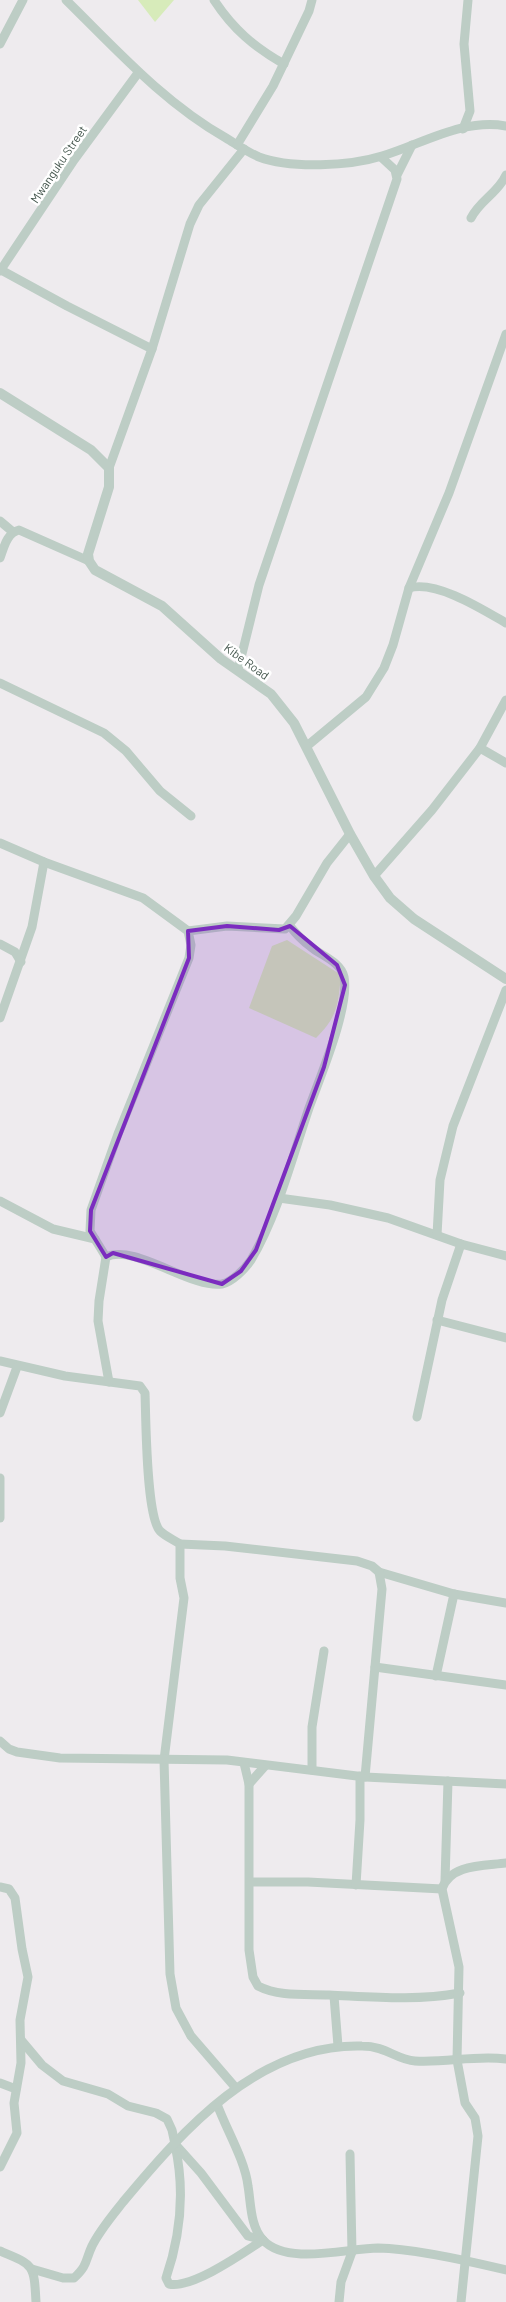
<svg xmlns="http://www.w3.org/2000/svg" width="506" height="2302" font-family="Barlow,sans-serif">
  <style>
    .green { fill: #d7ebba }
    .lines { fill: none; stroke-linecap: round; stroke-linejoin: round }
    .minor { stroke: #bdcdc5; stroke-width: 9 }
    .tertiary { stroke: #bdcdc5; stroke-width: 10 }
    .marked { fill: #7b2cbf; fill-opacity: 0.2; stroke: #7b2cbf; stroke-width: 4; stroke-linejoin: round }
    .labels { text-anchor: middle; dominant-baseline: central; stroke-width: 5; stroke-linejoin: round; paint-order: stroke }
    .street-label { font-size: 12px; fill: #45574e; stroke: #fff }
  </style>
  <rect width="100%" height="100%" fill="#eeebee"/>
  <g class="green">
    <path d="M138 0H174L155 22Z"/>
    <path d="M287 940 341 975C338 1005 338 1016 316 1038L249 1008 272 946Z"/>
  </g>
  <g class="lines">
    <g class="minor">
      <path d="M66 0C117 50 163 102 226 138 236 144 247 152 259 157 291 169 350 166 382 156 422 144 463 118 506 126"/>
      <path d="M214 0C233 29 254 47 284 64"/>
      <path d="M0 44 23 0"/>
      <path d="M463 129 470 111 464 44 468 0"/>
      <path d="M237 145 273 86 309 11 312 0"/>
      <path d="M397 175 412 145"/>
      <path d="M471 218C480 200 498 193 506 175"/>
      <path d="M1 270 67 306 152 349"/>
      <path d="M0 271 74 160 138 73"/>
      <path d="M109 468 152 349 190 224 199 205 244 149"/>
      <path d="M0 521 13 532"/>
      <path d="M0 558C4 547 7 533 19 530L89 561"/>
      <path d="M409 588C436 580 482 609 506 623"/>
      <path d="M238 670 259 585 397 179 395 170 381 157"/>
      <path d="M0 683 104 733 126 751 160 791 191 816"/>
      <path d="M307 746 366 697 384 668 393 645 409 588 449 493 506 334"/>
      <path d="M480 748 506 763"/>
      <path d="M0 843 44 862 143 898 188 931 191 945 189 958 118 1134 91 1210 90 1231 106 1257"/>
      <path d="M374 876 432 810 480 748 506 700"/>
      <path d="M188 931 227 926 285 929 296 916 327 863 350 834"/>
      <path d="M0 944 15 952 21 962"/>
      <path d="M0 1018 32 927 44 862"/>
      <path d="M279 1198 330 1205 388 1218 461 1244 506 1256"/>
      <path d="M0 1201 53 1229 95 1239"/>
      <path d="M437 1235 440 1180 453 1126 506 990"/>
      <path d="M437 1320 506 1338"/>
      <path d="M0 1361 65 1376 140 1386 145 1393C146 1418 146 1516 160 1531 165 1536 174 1540 180 1544V1578L184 1598 164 1760 170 1974 176 2008 191 2036 235 2087"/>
      <path d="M109 1382 98 1321 99 1301 106 1257C134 1243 191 1289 222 1284 232 1282 245 1269 251 1260 278 1214 292 1158 309 1108 320 1077 350 1007 344 977 341 962 322 956 311 947 303 941 296 934 290 926"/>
      <path d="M0 1413 17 1367"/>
      <path d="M417 1417 442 1300 461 1244"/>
      <path d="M0 1478V1518"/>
      <path d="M180 1544 225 1546 357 1561 372 1566 379 1572 454 1594 506 1603"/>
      <path d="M375 1667 506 1685"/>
      <path d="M436 1676 454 1594"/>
      <path d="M0 1741 9 1749 17 1752 60 1758 227 1760 365 1777 506 1784"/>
      <path d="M244 1763 249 1784V1950L253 1977 258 1986C279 1997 306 1994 329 1995 374 1997 416 2001 460 1993"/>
      <path d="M312 1770V1727L324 1651"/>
      <path d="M365 1777 382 1589 379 1572"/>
      <path d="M249 1784 265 1766"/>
      <path d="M445 1881 448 1781"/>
      <path d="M250 1882H308L442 1889"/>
      <path d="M356 1885 360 1820V1776"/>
      <path d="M0 1887 9 1889 15 1898 22 1949 28 1977 20 2020 21 2063 14 2103 17 2133 0 2167"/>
      <path d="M334 1996 338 2046"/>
      <path d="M21 2040 42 2065 63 2081 108 2094 128 2106 156 2113 167 2119 172 2130 175 2144 201 2173 248 2236 263 2240"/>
      <path d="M0 2083 16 2089"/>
      <path d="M217 2104C226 2129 245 2160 248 2186 251 2203 250 2226 263 2240 287 2266 348 2248 378 2248 416 2249 469 2261 506 2270"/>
      <path d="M175 2145C185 2190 181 2234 166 2278L169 2284C192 2289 243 2253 263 2240"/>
      <path d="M0 2251C34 2265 34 2264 36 2302"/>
      <path d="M32 2269 63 2278H74C88 2265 85 2261 92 2246 100 2230 112 2216 123 2202 183 2130 259 2043 362 2046 386 2046 397 2060 415 2061 446 2063 475 2055 506 2059"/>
      <path d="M339 2302 341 2282 352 2252 350 2154"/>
      <path d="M461 2302 478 2136 475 2118 465 2103 457 2060 459 1967 442 1889C450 1864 484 1866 506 1863"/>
    </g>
    <path class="tertiary" d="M0 393 91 450 109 468V487L88 554 89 561 95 570 162 606 221 659 271 694 294 723 350 834 374 876 390 898 414 919 506 979"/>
  </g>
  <path class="marked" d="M227 926 279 930 290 926 337 965 345 985 324 1067 256 1250 241 1271 222 1284 113 1253 106 1257 90 1231 91 1210 189 958 188 931Z"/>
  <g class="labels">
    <g class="street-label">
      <text transform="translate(58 164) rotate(-56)">Mwanguku Street</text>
      <text transform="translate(247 661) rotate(36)">Kibe Road</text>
    </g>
  </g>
</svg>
